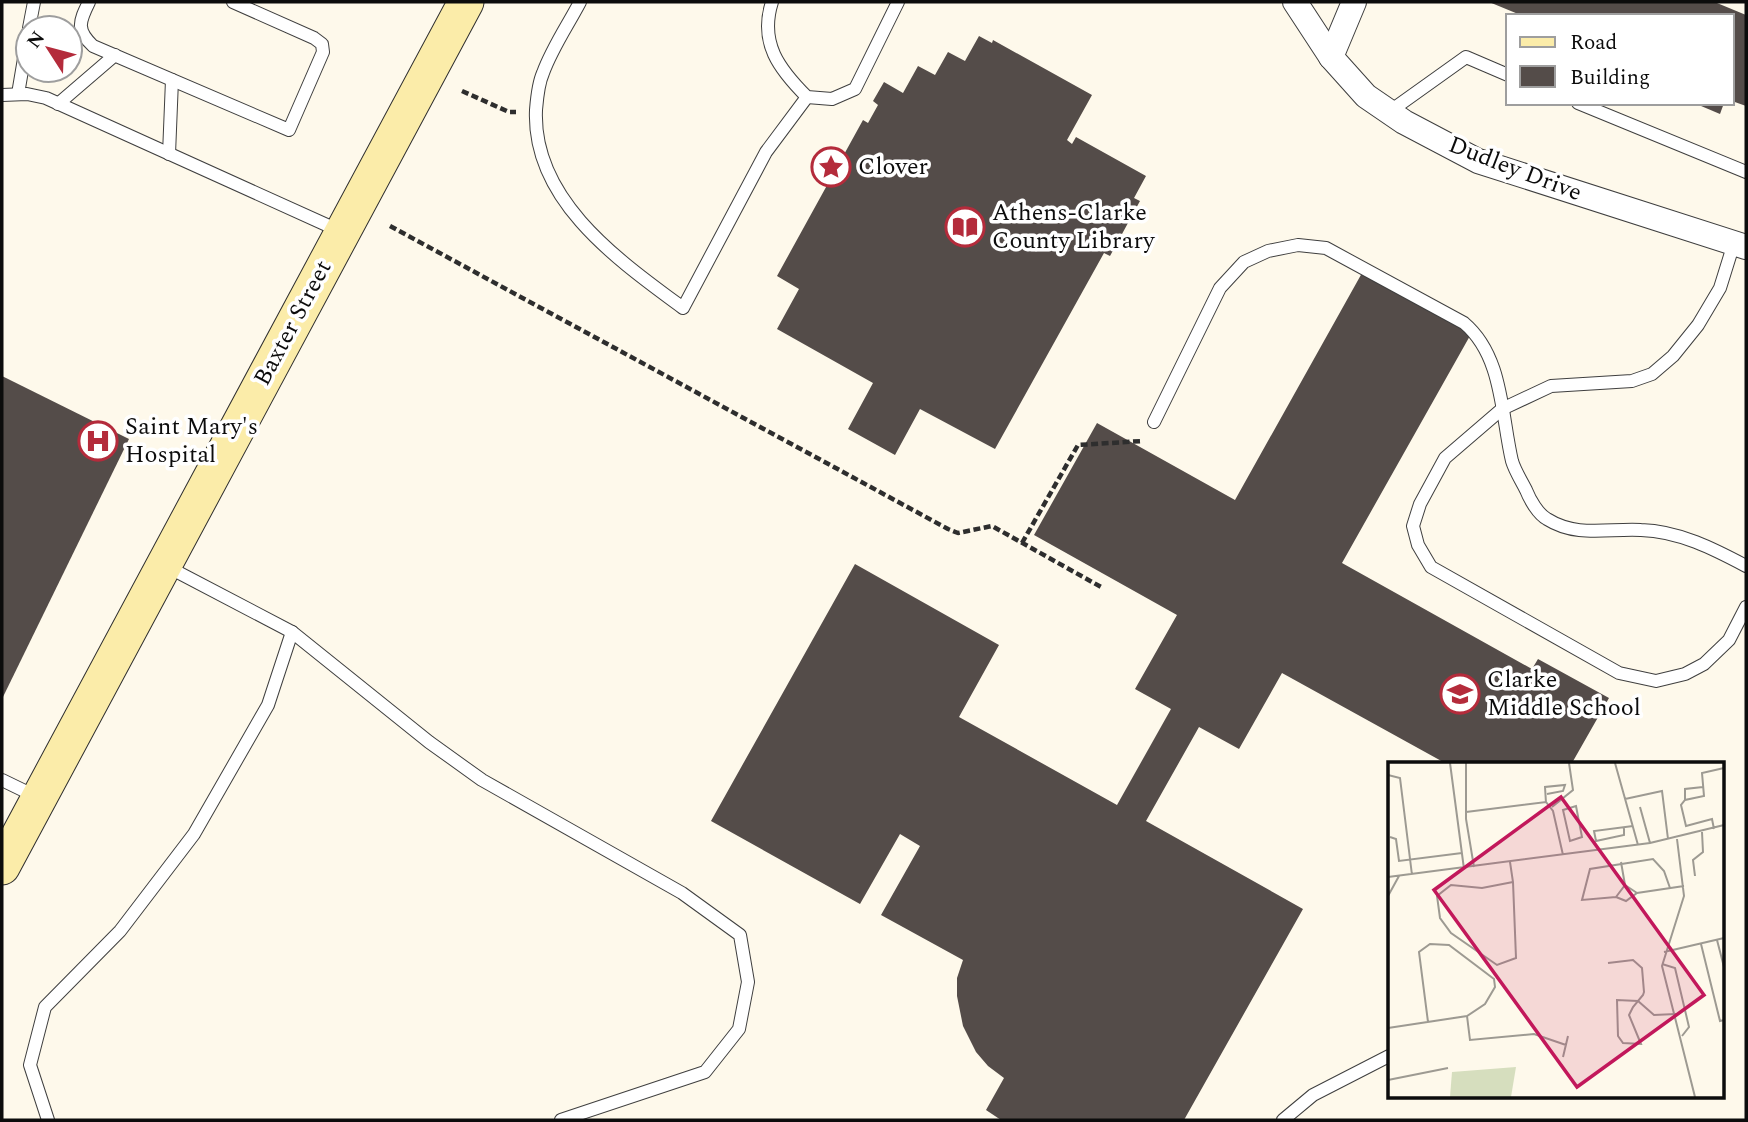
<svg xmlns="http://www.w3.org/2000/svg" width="1748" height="1122" font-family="Spectral,serif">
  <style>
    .building { fill: #544c49 }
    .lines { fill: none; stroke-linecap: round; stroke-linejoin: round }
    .lane-casing { stroke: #3f3f3f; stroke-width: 14 }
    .street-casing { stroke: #3f3f3f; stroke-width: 26 }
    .secondary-casing { stroke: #2e2e2e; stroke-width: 37 }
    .path { stroke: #2e2e2e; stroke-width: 4.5; stroke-dasharray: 7 3.5; stroke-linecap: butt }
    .lane { stroke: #fff; stroke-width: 12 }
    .street { stroke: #fff; stroke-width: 24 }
    .secondary { stroke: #fbeca9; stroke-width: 35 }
    .labels { text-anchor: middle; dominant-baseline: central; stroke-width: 7; stroke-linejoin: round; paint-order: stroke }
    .poi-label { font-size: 24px; fill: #0c0c0c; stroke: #fff; text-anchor: start }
    .street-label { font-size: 24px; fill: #0c0c0c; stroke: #fff }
    .inset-road { fill: none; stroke: #9d9a92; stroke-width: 2 }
    .view { fill: #c2185b; fill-opacity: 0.15; stroke: #c2185b; stroke-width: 3.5 }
    .inset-edge { fill: none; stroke: #0c0c0c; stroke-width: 3.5 }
  </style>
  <rect width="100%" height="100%" fill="#fef9eb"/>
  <g class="building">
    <path d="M1489 2 1717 3 1746 15V106L1732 101V16H1523Z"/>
    <path d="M979 36 992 43 993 40 1092 95 1067 140 1072 144 1076 137 1146 176 1134 198 1140 201 1110 256 1104 253 995 449 920 409 895 455 848 429 873 383 777 329 799 289 777 276 863 120 868 123 878 105 873 101 884 82 903 93 918 66 935 75 948 52 965 61Z"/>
    <path d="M1694 103H1724L1720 114Z"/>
    <path d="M1362 273 1471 334 1342 563 1532 669 1538 659 1609 698 1572 763H1445L1282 673 1239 749 1199 727 1146 821 1303 909 1184 1120H1001L986 1110 1004 1078 988 1066 976 1052 963 1026 957 996V978L963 960 881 915 920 846 900 834 860 904 711 821 855 564 999 645 959 717 1117 805 1171 709 1135 689 1177 615 1034 535 1097 423 1235 500Z"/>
    <path d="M2 376 129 439 2 699Z"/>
  </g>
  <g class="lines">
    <g class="lane-casing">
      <g id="lane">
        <path d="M89 2C79 22 76 30 93 46L289 130 323 52 322 44 314 38 233 2"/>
        <path d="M580 2C568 25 552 48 543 73 538 84 537 98 536 110 532 200 618 260 683 308L766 152 807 97"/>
        <path d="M772 2C759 43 779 69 807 97L832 99 855 89 898 2"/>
        <path d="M29 28 34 2"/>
        <path d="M18 94 28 35"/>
        <path d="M2 95 27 94 46 98 340 231"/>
        <path d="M1578 103 1746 172"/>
        <path d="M58 104 115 55"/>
        <path d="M1389 112 1466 57 1508 75"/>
        <path d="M169 154 172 80"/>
        <path d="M1734 243 1720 288 1698 325 1673 356 1652 374 1632 381 1551 386 1502 409 1445 458 1420 504 1413 526 1418 545 1431 567 1619 673 1656 681 1685 674 1704 664 1729 640 1746 607"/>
        <path d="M1154 422 1220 288 1244 262 1268 251 1298 245 1326 248 1464 323C1503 356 1501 414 1512 461 1515 471 1521 480 1526 490 1530 500 1538 514 1547 519 1577 538 1609 528 1641 530 1679 531 1714 549 1746 566"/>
        <path d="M166 566 292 632 429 742 482 780 682 893 740 935 748 982 739 1029 705 1072 561 1120"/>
        <path d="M2 780 37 797"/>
        <path d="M48 1120 30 1065 45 1007 120 931 194 834 268 705 292 632"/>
        <path d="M1283 1120 1313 1095 1389 1056"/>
      </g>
    </g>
    <g class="street-casing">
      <g id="street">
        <path d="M1295 2 1331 57 1366 96 1404 122 1478 161 1746 247"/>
        <path d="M1331 57 1354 2"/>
      </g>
    </g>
    <g class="secondary-casing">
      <path id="secondary" d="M2 867 466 2"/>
    </g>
    <g class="path">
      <path d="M462 91 509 112H516"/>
      <path d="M390 226 948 529 958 533 992 526 1101 587"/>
      <path d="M1022 543 1078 445 1143 441"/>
    </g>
    <use href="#lane" class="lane"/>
    <use href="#street" class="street"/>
    <use href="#secondary" class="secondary"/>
  </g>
  <defs>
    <g id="sight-ring" transform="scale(2.0125)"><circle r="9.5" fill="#fff" stroke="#b42b3b" stroke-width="1.5"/><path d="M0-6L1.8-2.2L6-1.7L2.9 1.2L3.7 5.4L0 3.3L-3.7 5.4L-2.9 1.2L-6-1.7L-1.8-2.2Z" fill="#b42b3b"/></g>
    <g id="library-ring" transform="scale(2.0125)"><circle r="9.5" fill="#fff" stroke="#b42b3b" stroke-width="1.5"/><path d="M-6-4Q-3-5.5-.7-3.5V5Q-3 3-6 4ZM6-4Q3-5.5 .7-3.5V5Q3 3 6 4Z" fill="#b42b3b"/></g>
    <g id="hospital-ring" transform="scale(2.0125)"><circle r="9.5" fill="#fff" stroke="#b42b3b" stroke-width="1.5"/><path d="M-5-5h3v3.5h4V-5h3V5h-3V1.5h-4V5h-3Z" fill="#b42b3b"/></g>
    <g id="school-ring" transform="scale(2.0125)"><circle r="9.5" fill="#fff" stroke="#b42b3b" stroke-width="1.5"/><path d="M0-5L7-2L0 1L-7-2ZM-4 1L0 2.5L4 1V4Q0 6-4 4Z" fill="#b42b3b"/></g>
  </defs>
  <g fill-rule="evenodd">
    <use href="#sight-ring" x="831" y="167"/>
    <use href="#library-ring" x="965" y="227"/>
    <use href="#hospital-ring" x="98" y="441"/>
    <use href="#school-ring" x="1460" y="694"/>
  </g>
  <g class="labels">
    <g class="poi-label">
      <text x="858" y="167">Clover</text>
      <text x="992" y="213">Athens-Clarke<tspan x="992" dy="28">County Library</tspan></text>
      <text x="125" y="427">Saint Mary's<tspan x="125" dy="28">Hospital</tspan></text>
      <text x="1487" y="680">Clarke<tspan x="1487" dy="28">Middle School</tspan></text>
    </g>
    <g class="street-label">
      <text transform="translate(1515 169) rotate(21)">Dudley Drive</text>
      <text transform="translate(293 323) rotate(-62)">Baxter Street</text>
    </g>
  </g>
  <g transform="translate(1388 762)">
    <rect width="336" height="336" fill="#fef9eb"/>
    <path d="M128 305 123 335H62L64 310Z" fill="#d6debe"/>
    <path class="inset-road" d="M62 1 76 107M78 1V57L86 105M227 1 250 83M0 13 12 16 24 113M237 37 274 29 280 77M297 38V27L315 25M158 41 157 25 177 23 175 29 159 32M188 44 194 75 182 79 175 48ZM164 45 185 28 181 1M252 45 262 81M78 50 158 40 165 49 175 93M236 66V73L208 79 206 69 245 64M326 67 324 57 298 64 293 43 297 38 316 34 314 11 336 6M2 75 8 77 11 99 74 91M289 77 296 134 274 204 307 335M122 100 125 120 128 196 109 203 63 171 52 156 49 134 63 123 94 126 125 120M233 100 237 123M307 114 305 98 315 90 314 70M0 115 262 81 336 63M249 131 237 123 228 135 238 139 249 131 296 124M0 134 11 114M228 135 194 138 202 107 265 97 276 109 282 126M329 178 336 205M313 182 332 259 336 258M276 190 336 176M220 201 245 198 254 206 256 230 255 233 245 245 241 253 253 282 235 281 230 274 229 238 250 239 266 253 288 252M274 202 287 206 301 265 294 274M79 254 82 278 146 272 178 283M0 266 79 254 97 242 107 225 106 217 61 183 42 182 31 190 40 260M175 295 180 274M0 318 60 306"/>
    <path class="view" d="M173 35 316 233 189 325 46 128Z"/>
    <rect width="336" height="336" class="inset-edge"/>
  </g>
  <rect width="1748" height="1122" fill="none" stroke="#0c0c0c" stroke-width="7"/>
  <rect x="1506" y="14" width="228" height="91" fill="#ffffff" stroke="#9e9e9e" stroke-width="2"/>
  <rect x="1520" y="37" width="35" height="10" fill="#fbeca9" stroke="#9e9e9e" stroke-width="2"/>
  <text x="1570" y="49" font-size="21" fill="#0c0c0c">Road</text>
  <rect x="1520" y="66" width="35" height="21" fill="#544c49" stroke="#9e9e9e" stroke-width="2"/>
  <text x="1570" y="84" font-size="21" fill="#0c0c0c">Building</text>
  <g transform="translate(49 49) rotate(306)"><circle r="33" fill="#ffffff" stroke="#9e9e9e" stroke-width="2"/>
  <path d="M0-5L12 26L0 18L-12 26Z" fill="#b42b3b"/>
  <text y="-10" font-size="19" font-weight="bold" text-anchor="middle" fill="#0c0c0c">N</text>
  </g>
</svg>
